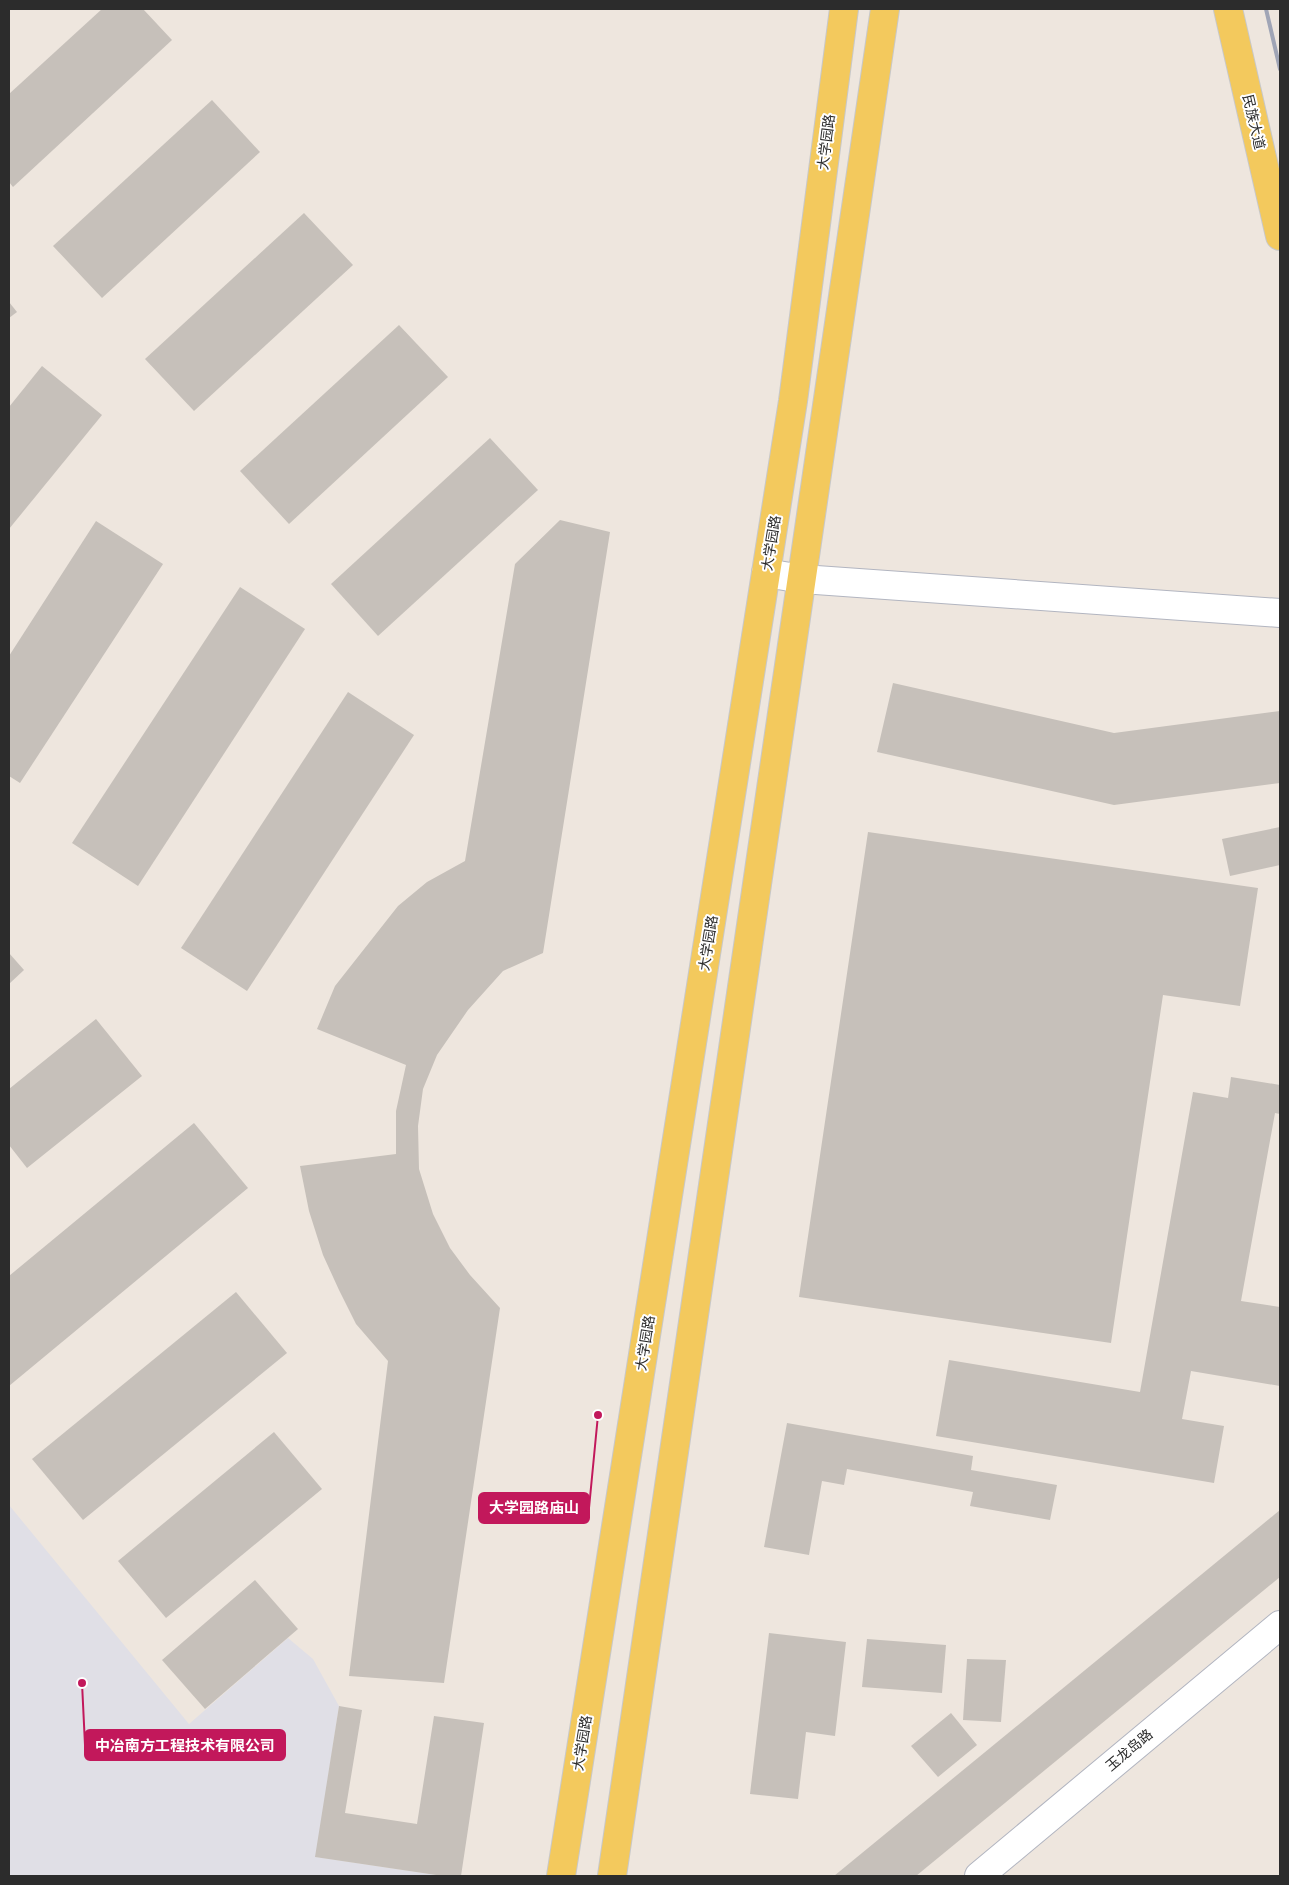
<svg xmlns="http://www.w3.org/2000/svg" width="1289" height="1885" font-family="Raleway,'Noto Sans SC',sans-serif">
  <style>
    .industrial { fill: #e0dfe6 }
    .building { fill: #c6c0ba }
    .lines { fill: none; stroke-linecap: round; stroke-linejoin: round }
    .secondary-casing { stroke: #b2b5c0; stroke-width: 30 }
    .primary-casing { stroke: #c8c8c8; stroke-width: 30 }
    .secondary { stroke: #fff; stroke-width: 28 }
    .primary { stroke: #f3c95d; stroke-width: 28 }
    .rail { stroke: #a0a5b6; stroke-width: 4 }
    .labels { text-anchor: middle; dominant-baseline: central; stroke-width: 4; stroke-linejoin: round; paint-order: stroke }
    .street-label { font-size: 14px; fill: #2c2c2c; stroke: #fff }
    .leader { fill: none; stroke: #c2185b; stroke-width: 2 }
    .callout-dot { fill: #c2185b; stroke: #fff; stroke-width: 2 }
    .callout { fill: #c2185b; stroke: #c2185b; stroke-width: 2 }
    .callout-label { font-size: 15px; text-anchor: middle; font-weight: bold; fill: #fff }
  </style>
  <rect width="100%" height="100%" fill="#eee6de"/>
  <path class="industrial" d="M9 1505 189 1724 288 1638 313 1659 339 1706 316 1857 443 1876H9Z"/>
  <g class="building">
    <path d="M102 9H143L172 40 13 187 9 182V94Z"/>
    <path d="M212 100 260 152 102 298 53 246Z"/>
    <path d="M304 213 353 265 194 411 145 359Z"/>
    <path d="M9 302 17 312 9 318Z"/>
    <path d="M399 325 448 377 289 524 240 471Z"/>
    <path d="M42 366 102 415 9 529V407Z"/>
    <path d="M490 438 538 490 378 636 331 584Z"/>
    <path d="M560 520 610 532 543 953 503 971 468 1010 437 1055 423 1089 418 1126 419 1169 433 1214 450 1248 470 1275 500 1308 444 1683 349 1676 388 1361 356 1324 339 1290 323 1255 309 1211 300 1166 396 1154V1111L406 1065 317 1029 335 986 398 906 427 882 465 861 515 564Z"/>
    <path d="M96 521 163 564 20 783 9 776V656Z"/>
    <path d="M240 587 305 629 138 886 72 843Z"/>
    <path d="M893 683 1114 733 1280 711V783L1114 805 877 752Z"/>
    <path d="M348 692 414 735 247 991 181 948Z"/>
    <path d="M1280 827V865L1230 876 1222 839Z"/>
    <path d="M868 832 1258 888 1240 1006 1163 995 1111 1343 799 1297Z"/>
    <path d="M9 953 24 970 9 984Z"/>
    <path d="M96 1019 142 1076 27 1168 9 1145V1089Z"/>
    <path d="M1231 1077 1280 1085V1114L1275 1113 1241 1301 1280 1307V1386L1191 1371 1182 1419 1224 1426 1214 1483 936 1436 949 1360 1140 1392 1193 1092 1228 1098Z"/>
    <path d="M194 1123 248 1188 9 1386V1276Z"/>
    <path d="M236 1292 287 1353 83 1520 32 1459Z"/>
    <path d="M787 1423 973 1456 971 1470 1057 1485 1050 1520 970 1506 973 1492 847 1469 844 1485 822 1481 809 1555 764 1547Z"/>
    <path d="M274 1432 322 1489 166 1618 118 1561Z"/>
    <path d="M1280 1510V1577L916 1876H834Z"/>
    <path d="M255 1580 298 1629 205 1709 162 1660Z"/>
    <path d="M769 1633 846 1642 835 1736 806 1732 798 1799 750 1794Z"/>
    <path d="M867 1639 946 1645 942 1693 862 1687Z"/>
    <path d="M967 1659 1006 1660 1001 1722 963 1720Z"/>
    <path d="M339 1706 362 1710 345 1813 417 1824 434 1716 484 1723 461 1876H443L315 1857Z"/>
    <path d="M951 1713 977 1745 938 1777 911 1746Z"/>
  </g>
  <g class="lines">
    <g class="secondary-casing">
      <g id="secondary">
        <path d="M766 573 802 579 1280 613"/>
        <path d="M979 1876 1280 1625"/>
      </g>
    </g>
    <g class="primary-casing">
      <g id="primary">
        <path d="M1228 9 1280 236"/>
        <path d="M561 1876 793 401 844 9"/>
        <path d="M612 1876 885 9"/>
      </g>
    </g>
    <use href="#secondary" class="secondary"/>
    <use href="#primary" class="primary"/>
    <path class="rail" d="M1266 9 1280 69"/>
  </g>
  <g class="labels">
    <g class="street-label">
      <text transform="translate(1254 122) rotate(77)">民族大道</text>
      <text transform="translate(826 142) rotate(-83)">大学园路</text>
      <text transform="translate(771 543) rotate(-81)">大学园路</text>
      <text transform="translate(708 943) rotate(-81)">大学园路</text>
      <text transform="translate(645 1343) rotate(-81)">大学园路</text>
      <text transform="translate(582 1743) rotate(-81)">大学园路</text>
      <text transform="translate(1129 1750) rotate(-40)">玉龙岛路</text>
    </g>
  </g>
  <path class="leader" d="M598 1415L589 1508M82 1683L85 1745"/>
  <g class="callout-dot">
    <circle cx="598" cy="1415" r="5"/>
    <circle cx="82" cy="1683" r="5"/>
  </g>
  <g class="callout">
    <rect x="479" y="1493" width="110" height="30" rx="5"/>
    <rect x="85" y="1730" width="200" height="30" rx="5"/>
  </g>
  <g class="callout-label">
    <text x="534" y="1513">大学园路庙山</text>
    <text x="185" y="1751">中冶南方工程技术有限公司</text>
  </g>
  <rect width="1289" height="1885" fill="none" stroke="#2c2c2c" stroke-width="20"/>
</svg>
